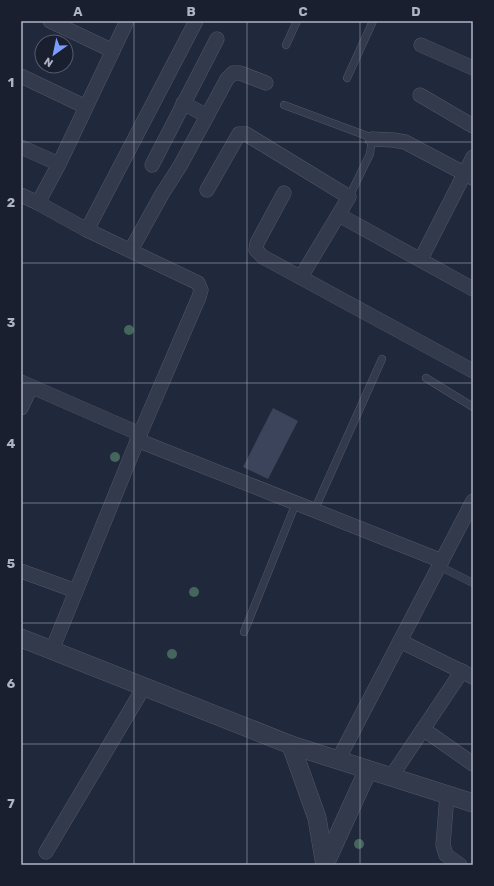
<svg xmlns="http://www.w3.org/2000/svg" width="494" height="886" font-family="Rubik,sans-serif">
  <style>
    .building { fill: #3b445b }
    .lines { fill: none; stroke-linecap: round; stroke-linejoin: round }
    .service-casing { stroke: #515768; stroke-width: 8 }
    .minor-casing { stroke: #515768; stroke-width: 15 }
    .tertiary-casing { stroke: #515768; stroke-width: 19 }
    .service { stroke: #333a4b; stroke-width: 7 }
    .minor { stroke: #333a4b; stroke-width: 14 }
    .tertiary { stroke: #333a4b; stroke-width: 18 }
    .tree { fill: #45665c }
    .grid { fill: none; stroke: #aeb4c7; stroke-width: 1; stroke-opacity: 0.55 }
    .neatline { fill: none; stroke: #aeb4c7; stroke-width: 1.5 }
    .grid-label { font-size: 13px; text-anchor: middle; font-weight: bold; fill: #aeb4c7 }
  </style>
  <rect width="100%" height="100%" fill="#20283b"/>
  <path class="building" d="M273 408 298 421 268 479 243 467Z"/>
  <g class="lines">
    <g class="service-casing">
      <g id="service">
        <path d="M286 45 297 21"/>
        <path d="M347 78 373 21"/>
        <path d="M284 105 370 137 372 139 370 154 349 197"/>
        <path d="M426 378 473 407"/>
        <path d="M314 511 382 359"/>
        <path d="M439 566 473 583"/>
        <path d="M244 632 296 503"/>
      </g>
    </g>
    <g class="minor-casing">
      <g id="minor">
        <path d="M50 21 113 51"/>
        <path d="M421 45 473 68"/>
        <path d="M21 76 86 107"/>
        <path d="M420 95 473 126"/>
        <path d="M183 103 207 116"/>
        <path d="M372 139 393 140 405 142 473 178"/>
        <path d="M21 147 59 164"/>
        <path d="M152 165 217 39"/>
        <path d="M207 190 239 134H246L349 197 301 277"/>
        <path d="M284 193 257 243 256 250 263 257 473 371"/>
        <path d="M21 195 38 203"/>
        <path d="M339 215 473 289"/>
        <path d="M87 230 196 21"/>
        <path d="M131 250 162 194 180 166 227 79 233 73H240L266 83"/>
        <path d="M421 259 473 157"/>
        <path d="M21 382 140 434"/>
        <path d="M21 408 31 387"/>
        <path d="M137 440 442 561"/>
        <path d="M21 571 76 591"/>
        <path d="M400 641 473 677"/>
        <path d="M52 650 140 434 199 297 201 290 198 283 87 230 38 203 59 164 127 21"/>
        <path d="M423 729 473 764"/>
        <path d="M338 760 473 501"/>
        <path d="M391 777 462 671"/>
        <path d="M447 795 443 845 446 855 460 865"/>
        <path d="M46 852 144 687"/>
      </g>
    </g>
    <g class="tertiary-casing">
      <g id="tertiary">
        <path d="M21 638 291 745 473 803"/>
        <path d="M291 745 317 818 325 865"/>
        <path d="M325 864 368 770"/>
      </g>
    </g>
    <use href="#service" class="service"/>
    <use href="#minor" class="minor"/>
    <use href="#tertiary" class="tertiary"/>
  </g>
  <g class="tree">
    <circle cx="129" cy="330" r="5"/>
    <circle cx="115" cy="457" r="5"/>
    <circle cx="194" cy="592" r="5"/>
    <circle cx="172" cy="654" r="5"/>
    <circle cx="359" cy="844" r="5"/>
  </g>
  <path class="grid" d="M134 21V865M247 21V865M360 21V865M21 142H473M21 263H473M21 383H473M21 503H473M21 623H473M21 744H473"/>
  <rect width="494" height="886" fill="none" stroke="#191f2f" stroke-width="44"/>
  <g transform="translate(54 54) rotate(213)"><circle r="19" fill="#191f2f" stroke="#555b6c"/>
  <path d="M0-3L7 15L0 10L-7 15Z" fill="#7c9dff"/>
  <text y="-6" font-size="11" font-weight="bold" text-anchor="middle" fill="#aeb4c7">N</text>
  </g>
  <rect x="22" y="22" width="450" height="842" class="neatline"/>
  <g class="grid-label">
    <text x="78" y="16">A</text>
    <text x="191" y="16">B</text>
    <text x="303" y="16">C</text>
    <text x="416" y="16">D</text>
    <text x="11" y="87">1</text>
    <text x="11" y="207">2</text>
    <text x="11" y="327">3</text>
    <text x="11" y="448">4</text>
    <text x="11" y="568">5</text>
    <text x="11" y="688">6</text>
    <text x="11" y="808">7</text>
  </g>
</svg>
